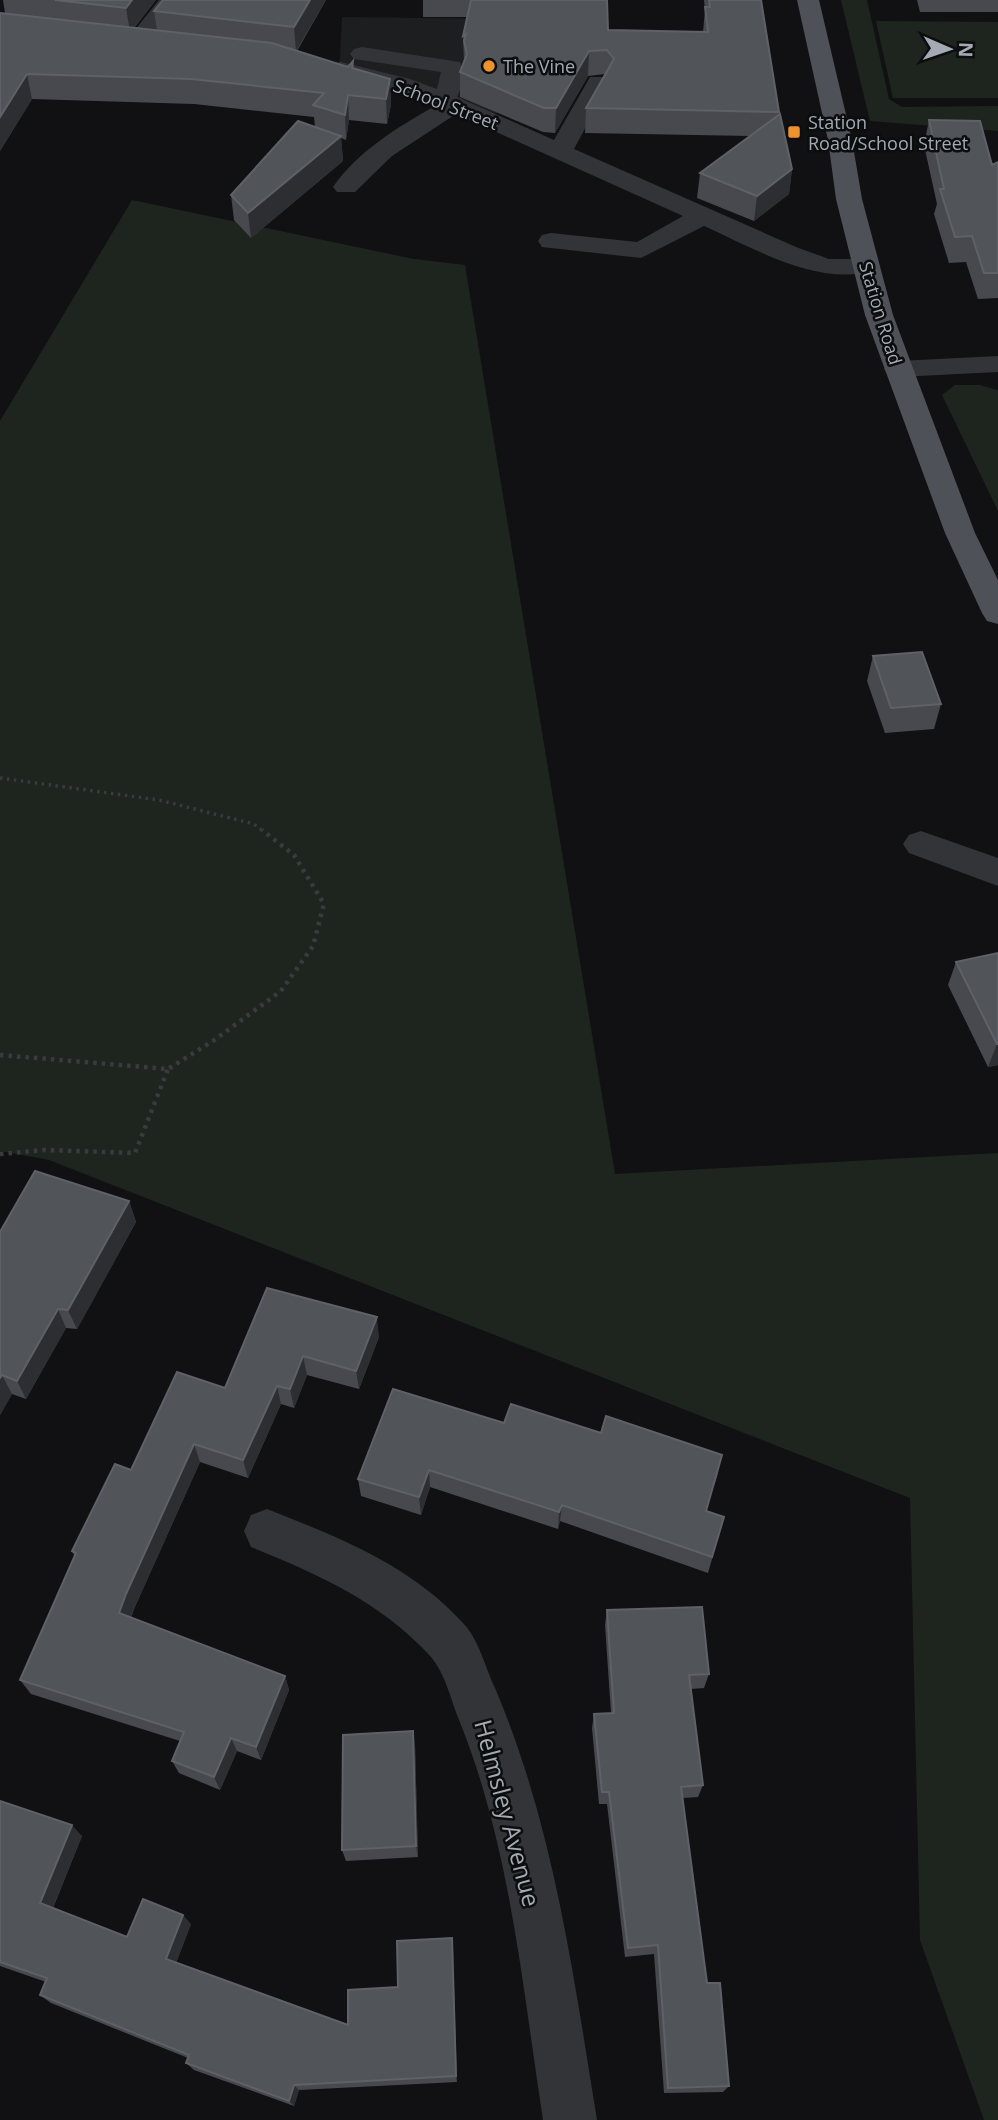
<svg xmlns="http://www.w3.org/2000/svg" width="998" height="2120" font-family="'Open Sans',sans-serif">
  <style>
    .built { fill: #1d1e20 }
    .green { fill: #1e251e }
    .lines { fill: none; stroke-linecap: round; stroke-linejoin: round }
    .path-far1 { stroke: #383b3f; stroke-width: 3.5; stroke-dasharray: 2.5 4.5; stroke-linecap: butt }
    .path { stroke: #383b3f; stroke-width: 4.5; stroke-dasharray: 3.5 5; stroke-linecap: butt }
    .minor { fill: #323438; fill-rule: evenodd }
    .major { fill: #4e5157; fill-rule: evenodd }
    .wall { fill: #47494e }
    .shaded-wall { fill: #2d2e32 }
    .building { fill: #515459; stroke: #5e6167; stroke-width: 2 }
    .poi-dot { fill: #ed922f; stroke: #0c0d0e; stroke-width: 2.5 }
    .labels { text-anchor: middle; dominant-baseline: central; stroke-width: 5; stroke-linejoin: round; paint-order: stroke }
    .far-poi-label { font-size: 18px; fill: #a3aab3; stroke: #0c0d0e; text-anchor: start }
    .far-street-label { font-size: 18px; fill: #a3aab3; stroke: #0c0d0e }
    .near-street-label { font-size: 24px; fill: #a3aab3; stroke: #0c0d0e }
  </style>
  <rect width="100%" height="100%" fill="#111113"/>
  <path class="built" d="M342 17 517 19 512 103 487 119 336 68 340 59Z"/>
  <g class="green">
    <path d="M841 0H867L889 99 902 107 998 106V131L870 121Z"/>
    <path d="M876 21 998 22V98H893Z"/>
    <path d="M132 200 414 259 465 265 615 1174 998 1153V2120H984L920 1940 910 1498 49 1160 0 1151V421Z"/>
    <path d="M955 385H979L998 390V511L942 395Z"/>
  </g>
  <g class="lines">
    <path class="path-far1" d="M0 778 159 800 254 824 264 832"/>
    <g class="path">
      <path d="M0 1055 168 1069 213 1041 281 991 313 946 324 904 294 855 262 830"/>
      <path d="M0 1154 44 1150 135 1153 168 1069"/>
    </g>
    <g class="minor">
      <path d="M159 0H182L145 47H129L125 42Z"/>
      <path d="M362 47 460 62 465 78 457 97 554 140 590 77H606L610 82 574 149 796 247 829 259H875L879 265 875 271C815 286 758 250 704 226L641 258 542 247 538 241 542 235 551 233 637 242 683 216 456 114 392 156 355 192H337L333 187C358 151 398 127 435 106L394 89 333 74 329 69 333 64 341 62 410 79 437 89 441 72 354 59 350 54 354 49Z"/>
      <path d="M998 356V372L898 377 888 375 884 369 888 363 898 361Z"/>
      <path d="M921 831 998 858V886L909 853 903 844 909 835Z"/>
      <path d="M267 1509C338 1537 410 1565 462 1622 479 1639 485 1667 495 1688 554 1827 573 1973 597 2120H543C522 1984 510 1843 457 1715 450 1696 444 1672 431 1657 383 1603 316 1573 251 1547L244 1531 251 1515Z"/>
    </g>
    <path class="major" d="M797 0H819L852 140 862 199 893 315 975 533 998 580V624L987 621 982 613 945 533 865 315 836 199 828 140Z"/>
  </g>
  <g class="wall">
    <path d="M3 0H156L134 28 157 30 154 11 326 0 297 51 348 67 353 61 354 68 390 79 391 104 387 124 349 120 346 140 341 138 343 161 251 238 234 220 231 195 315 127 314 117 194 104 32 99 0 151V13H5Z"/>
    <path d="M423 0H607L608 30 703 32 705 10 704 0H761L779 115 792 169 789 194 754 221 697 198 700 173 750 136 585 133 586 108 605 74 588 76 555 133 543 132 460 97V72L464 62 463 36 467 17H423Z"/>
    <path d="M917 0H998V12H920Z"/>
    <path d="M929 120 992 165 998 162V298L978 299 966 262 949 263 934 214 937 204 924 145Z"/>
    <path d="M873 656 941 704 934 729 885 733 867 681Z"/>
    <path d="M998 953V1065L988 1067 948 985 956 962Z"/>
    <path d="M129 1201 136 1222 77 1329 66 1328 26 1399 12 1394 0 1415V1232Z"/>
    <path d="M267 1288 379 1337 359 1389 307 1375 294 1408 281 1404 248 1478 200 1462 134 1609 131 1618 285 1676 289 1690 261 1760 237 1751 220 1790 179 1773 172 1761 180 1741 31 1694 20 1680 75 1557 72 1551 131 1470 225 1388Z"/>
    <path d="M504 1423 718 1473 706 1511 724 1517 708 1573 560 1521 558 1529 430 1487 421 1515 361 1496 358 1479Z"/>
    <path d="M607 1610 709 1674 704 1688 691 1689 703 1785 698 1797 683 1798 707 1983 729 2086 723 2092 664 2093 654 1954 625 1957 607 1804H599L592 1728 594 1714 611 1713 605 1625Z"/>
    <path d="M415 1744 418 1857 346 1861 342 1850Z"/>
    <path d="M0 1801 82 1836 53 1908 127 1937 191 1924 176 1963 348 2025 398 1987 452 1938 457 2082 299 2090 294 2106 194 2070 186 2063 188 2058 51 2003 40 1995 46 1982 0 1966Z"/>
  </g>
  <g class="shaded-wall">
    <path d="M132 0H156L130 32 126 8Z"/>
    <path d="M310 0H326L296 51 294 27Z"/>
    <path d="M589 51 588 76 555 133 556 108Z"/>
    <path d="M27 74 32 99 0 151V117Z"/>
    <path d="M390 79 391 104 387 124 386 99Z"/>
    <path d="M348 95 349 120 346 140 345 115Z"/>
    <path d="M341 136 343 161 251 238 248 213Z"/>
    <path d="M792 169 789 194 754 221 757 196Z"/>
    <path d="M997 1044H998V1065L988 1067Z"/>
    <path d="M129 1201 136 1222 77 1329 68 1310Z"/>
    <path d="M58 1309 66 1328 26 1399 17 1381Z"/>
    <path d="M377 1317 379 1337 359 1389 356 1371Z"/>
    <path d="M303 1356 307 1375 294 1408 290 1389Z"/>
    <path d="M2 1375 12 1394 0 1415V1378Z"/>
    <path d="M277 1386 281 1404 248 1478 243 1460Z"/>
    <path d="M194 1444 200 1462 134 1609 128 1628 119 1613 126 1594Z"/>
    <path d="M429 1470 430 1487 421 1515 419 1497Z"/>
    <path d="M562 1505 560 1521 558 1529 559 1512Z"/>
    <path d="M285 1676 289 1690 261 1760 256 1747Z"/>
    <path d="M413 1731 415 1744 418 1857 416 1846Z"/>
    <path d="M231 1738 237 1751 220 1790 214 1777Z"/>
    <path d="M72 1825 82 1836 51 1912 40 1903Z"/>
    <path d="M183 1915 191 1924 174 1968 166 1959Z"/>
    <path d="M452 1938 453 1947 457 2082 456 2076Z"/>
    <path d="M294 2085 299 2090 294 2106 289 2101Z"/>
  </g>
  <g class="building">
    <path d="M55 0H132L126 8Z"/>
    <path d="M163 0H310L294 27 154 11Z"/>
    <path d="M471 0H607L608 30 708 32 705 7H710L709 0H761L779 112 586 108 614 59 607 50 589 51 556 108H544L460 72 467 54 464 41 466 34 463 36Z"/>
    <path d="M0 13 272 43 348 67 353 61 352 68 390 79 386 99 348 95 345 115 313 105 324 93 191 79 27 74 0 117Z"/>
    <path d="M780 114 792 169 757 196 700 173Z"/>
    <path d="M929 120 980 121 992 165 998 162V273H984L972 236 955 237 940 189H944Z"/>
    <path d="M298 121 341 136 248 213 231 195Z"/>
    <path d="M922 652 941 704 891 708 873 656Z"/>
    <path d="M998 953V1044H997L956 962Z"/>
    <path d="M35 1171 129 1201 68 1310 58 1309 17 1381 2 1375 0 1378V1232Z"/>
    <path d="M267 1288 377 1317 356 1371 303 1356 290 1389 277 1386 243 1460 194 1444 126 1594 119 1613 285 1676 256 1747 231 1738 214 1777 172 1761 184 1732 20 1680 76 1553 72 1551 115 1464 131 1470 177 1372 225 1388Z"/>
    <path d="M393 1389 504 1423 511 1404 601 1433 606 1416 722 1455 706 1511 724 1517 712 1557 562 1505 559 1512 429 1470 419 1497 358 1479Z"/>
    <path d="M702 1607 709 1674 689 1675 703 1785 681 1787 707 1983H720L729 2086 668 2088 658 1945 628 1948 609 1792H602L594 1714 614 1713 607 1610Z"/>
    <path d="M413 1731 416 1846 342 1850 343 1735Z"/>
    <path d="M0 1801 72 1825 40 1903 127 1937 143 1899 183 1915 166 1959 348 2025V1990L398 1987 397 1941 452 1938 456 2076 294 2085 289 2101 186 2063 189 2055 40 1995 47 1978 0 1962Z"/>
  </g>
  <g class="poi-dot">
    <circle cx="489" cy="66" r="7"/>
    <rect x="787" y="125" width="14" height="14" rx="3.5"/>
  </g>
  <g class="labels">
    <g class="far-poi-label">
      <text x="503" y="66">The Vine</text>
      <text x="808" y="122">Station<tspan x="808" dy="21">Road/School Street</tspan></text>
    </g>
    <g class="far-street-label">
      <text transform="translate(446 104) rotate(21)">School Street</text>
      <text transform="translate(881 313) rotate(73)">Station Road</text>
    </g>
    <g class="near-street-label">
      <text transform="translate(508 1813) rotate(75)">Helmsley Avenue</text>
    </g>
  </g>
  <g transform="translate(949 49) rotate(92)" stroke="#0c0d0e" stroke-width="5" paint-order="stroke">
  <path d="M0-5L12 26L0 18L-12 26Z" fill="#a3aab3"/>
  <text y="-10" font-size="19" font-weight="bold" text-anchor="middle" fill="#a3aab3">N</text>
  </g>
</svg>
